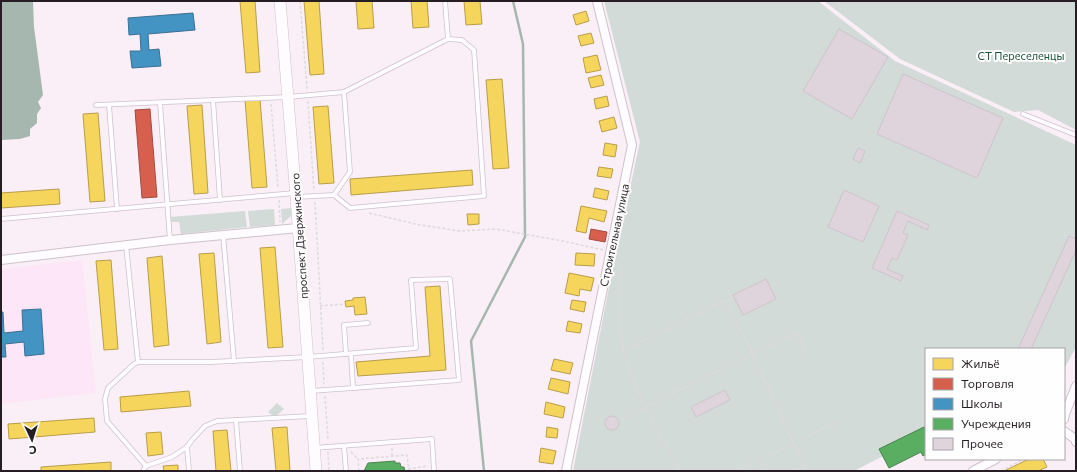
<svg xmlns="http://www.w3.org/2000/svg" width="1077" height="472" font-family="Commissioner,sans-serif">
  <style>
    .built { fill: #fce6f7 }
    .green { fill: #d2dbd7 }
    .water { fill: #a6b7af }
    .homes { fill: #f6d55c; stroke: #b89e4b }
    .shops { fill: #d6604d; stroke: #a14c41 }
    .schools { fill: #4393c3; stroke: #3a7093 }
    .public { fill: #5aae61; stroke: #4a834f }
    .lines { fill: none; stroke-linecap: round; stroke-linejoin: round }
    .stream { stroke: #a6b7af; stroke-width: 2.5 }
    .building { fill: #dfd4dc; stroke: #cec4cc }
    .lane-casing { stroke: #cdc3ca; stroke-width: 5.5 }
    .street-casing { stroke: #cdc3ca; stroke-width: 10 }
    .secondary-casing { stroke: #cdc3ca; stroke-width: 12 }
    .path { stroke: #dedadd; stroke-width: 1.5; stroke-dasharray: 3 2; stroke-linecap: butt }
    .lane { stroke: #fefcfe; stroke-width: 4 }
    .street { stroke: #fefcfe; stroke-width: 8 }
    .secondary { stroke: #fefcfe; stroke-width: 11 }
    .labels { text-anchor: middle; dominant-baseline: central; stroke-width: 4; stroke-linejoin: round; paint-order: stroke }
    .park-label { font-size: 11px; fill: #1b5139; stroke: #fefefe }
    .street-label { font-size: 11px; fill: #261e24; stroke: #fefefe }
  </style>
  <rect width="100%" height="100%" fill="#faeef7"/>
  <path class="built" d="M82 260 96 393 1 404V269Z"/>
  <g class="green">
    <path d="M604 1H818L895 61 1076 145V347L1064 369V349H926V454L923 456 920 452 889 468 883 456 854 471H573L614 262 640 142Z"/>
    <path d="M824 1H1076V130L1038 110 1014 112 900 59Z"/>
    <path d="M292 208V215L282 224 281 209Z"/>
    <path d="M274 209 275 225 250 227 248 211Z"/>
    <path d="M245 211 247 227 181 234 179 222H171L170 217Z"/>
    <path d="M277 403 284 409 275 417 268 412Z"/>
  </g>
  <path class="water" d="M1 1H33L34 27 43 95 38 102 41 108 37 114V123L30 129V136L20 139 1 140Z"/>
  <g class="homes">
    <path d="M240 1H255L260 72 246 73Z"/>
    <path d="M304 1H319L324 74 310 75Z"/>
    <path d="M356 1H372L374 28 358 29Z"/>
    <path d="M411 1H427L429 27 413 28Z"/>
    <path d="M464 1H480L482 24 466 25Z"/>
    <path d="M586 11 589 21 576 25 573 15Z"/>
    <path d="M591 33 594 43 581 46 578 36Z"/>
    <path d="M597 55 601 70 586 73 583 58Z"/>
    <path d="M601 75 604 85 591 88 588 78Z"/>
    <path d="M502 79 509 168 493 169 486 80Z"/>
    <path d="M607 96 609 106 596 109 594 99Z"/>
    <path d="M260 99 267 187 252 188 245 100Z"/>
    <path d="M202 105 208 193 194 194 187 106Z"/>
    <path d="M328 106 334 183 319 184 313 107Z"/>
    <path d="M98 113 105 201 90 202 83 114Z"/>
    <path d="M614 117 617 128 602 132 599 121Z"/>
    <path d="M605 143 617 145 615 157 603 155Z"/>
    <path d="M599 167 613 169 611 178 597 176Z"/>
    <path d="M472 170 473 185 351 195 350 179Z"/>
    <path d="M595 188 609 191 607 200 593 197Z"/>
    <path d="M59 189 60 204 1 208V193Z"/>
    <path d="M581 206 607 211 604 222 589 218 586 233 576 231Z"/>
    <path d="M467 214H479V224L468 225Z"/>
    <path d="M275 247 283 347 268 348 260 248Z"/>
    <path d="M214 253 221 342 207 344 199 254Z"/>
    <path d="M576 253 595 254 594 266 575 265Z"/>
    <path d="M162 256 169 345 154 347 147 258Z"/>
    <path d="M111 260 118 349 104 350 96 261Z"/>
    <path d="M569 273 594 278 591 291 580 289 579 296 565 293Z"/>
    <path d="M440 286 446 370 358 376 356 362 430 356 425 287Z"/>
    <path d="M365 297 367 314 355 315 354 306 346 307 345 301 353 300V298Z"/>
    <path d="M572 300 586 302 584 312 570 309Z"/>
    <path d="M568 321 582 324 580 333 566 331Z"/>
    <path d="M554 359 573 363 570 374 551 370Z"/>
    <path d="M551 378 570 382 568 394 548 389Z"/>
    <path d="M189 391 191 406 121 412 120 397Z"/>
    <path d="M546 402 565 407 563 418 544 414Z"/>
    <path d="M94 418 95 432 9 439 8 424Z"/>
    <path d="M287 427 290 471H276L272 428Z"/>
    <path d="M547 427 558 429 557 438 546 437Z"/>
    <path d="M227 430 231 471H216L213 431Z"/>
    <path d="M161 432 163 454 148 456 146 433Z"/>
    <path d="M541 448 556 451 553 464 539 462Z"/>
    <path d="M1029 459H1043L1047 467 1038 471H1004Z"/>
    <path d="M111 462V471H41V467Z"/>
    <path d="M178 465V471H164L163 466Z"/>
  </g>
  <g class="shops">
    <path d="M150 109 157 197 142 198 135 110Z"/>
    <path d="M591 229 607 232 605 242 589 239Z"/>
  </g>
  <g class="schools">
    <path d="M193 13 195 30 148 34 149 50 159 49 161 66 132 68 130 51H141L140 34 129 35 128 18Z"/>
    <path d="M41 309 44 354 25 356 24 342 5 344 6 357H1V312H3L4 333 23 331 22 310Z"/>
  </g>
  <g class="public">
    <path d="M924 427 926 430V454L923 456 921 452 889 468 879 449Z"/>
    <path d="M395 461V463H400L401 467H404L405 471H364L368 463Z"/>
  </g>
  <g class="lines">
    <path class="stream" d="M484 471 471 341 525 237 523 44 513 1"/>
  </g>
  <g class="building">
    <path d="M839 29 888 57 852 119 803 91Z"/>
    <path d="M903 74 1003 118 977 178 877 134Z"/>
    <path d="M858 148 865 151 860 163 853 159Z"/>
    <path d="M844 190 879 206 863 242 828 227Z"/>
    <path d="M897 211 929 225 927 230 908 221 903 233 908 235 897 260 892 258 887 269 903 276 901 281 872 268Z"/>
    <path d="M1069 236 1076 239V250L1031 349H1018Z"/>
    <path d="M766 279 776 299 743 315 733 295Z"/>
    <path d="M725 390 730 400 696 417 691 407Z"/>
    <circle cx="612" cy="423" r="7"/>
  </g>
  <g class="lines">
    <g class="lane-casing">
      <g id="lane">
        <path d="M445 1 448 39"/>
        <path d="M213 100 220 200"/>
        <path d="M160 103 170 240"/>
        <path d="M96 105 288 97 344 92 448 39 462 40 474 50 484 196 350 208 334 195 296 197"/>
        <path d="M109 105 117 209"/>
        <path d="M1023 114 1076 135"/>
        <path d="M334 195 350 172 344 92"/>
        <path d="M1 219 295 193"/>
        <path d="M223 234 234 361"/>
        <path d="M126 245 138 362"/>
        <path d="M346 354 344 325 368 323"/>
        <path d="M310 391 353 388 351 354"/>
        <path d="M236 420 240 471"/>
        <path d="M344 446 346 471"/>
        <path d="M187 447 189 471"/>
        <path d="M314 448 432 439 434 471"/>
        <path d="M146 466 107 421 105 399 108 388 134 364 138 362H211L308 357 416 348 411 280 450 279 459 380 353 388"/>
        <path d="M143 471 146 466 172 457 187 447 192 440 205 426 217 421 311 416"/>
      </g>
    </g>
    <g class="street-casing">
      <g id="street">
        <path d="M1 260 170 240 298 228"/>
        <path d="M1064 419 1065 414 1076 386"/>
        <path d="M1064 431 1075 439 1076 442"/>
        <path d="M566 471 632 145 597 1"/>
        <path d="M973 471 996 459"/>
      </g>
    </g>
    <g class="secondary-casing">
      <path id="secondary" d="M280 1 296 197 316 471"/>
    </g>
    <g class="path">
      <path d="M300 1 307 89"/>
      <path d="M308 101 314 191"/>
      <path d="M271 104 278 188"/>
      <path d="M279 200 280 222"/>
      <path d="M315 202 323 350"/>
      <path d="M369 213 415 224 459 231 496 229 568 242 603 250"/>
      <path d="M616 263 620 264C621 293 617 324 624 352 634 392 660 434 680 471"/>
      <path d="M320 306 345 304"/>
      <path d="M623 351 725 300 753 354 793 442 806 466 796 471"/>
      <path d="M323 362 324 384"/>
      <path d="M325 396 328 440"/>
      <path d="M623 419 701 379 797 333 808 355"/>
      <path d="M392 448V456"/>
      <path d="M328 452 329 471"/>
      <path d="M351 452 358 459"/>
      <path d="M761 459 767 471"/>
      <path d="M408 469 428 466"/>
      <path d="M359 471 358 459 407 455 409 471"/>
      <path d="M736 471 839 421"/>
      <path d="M1001 471 1024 459"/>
    </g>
    <use href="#lane" class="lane"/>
    <use href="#street" class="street"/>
    <use href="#secondary" class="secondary"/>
  </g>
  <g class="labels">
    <g class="park-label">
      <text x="1021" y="55">СТ Переселенцы</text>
    </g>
    <g class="street-label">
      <text transform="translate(614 235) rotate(-78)">Строительная улица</text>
      <text transform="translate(299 236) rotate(-94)">проспект Дзержинского</text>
    </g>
  </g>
  <rect width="1077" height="472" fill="none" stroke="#261e24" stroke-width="4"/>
  <rect x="925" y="348" width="140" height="112" fill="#fefefe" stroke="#a8a4a7"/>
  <rect x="933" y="358" width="20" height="12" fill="#f6d55c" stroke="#a8a4a7"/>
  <text x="961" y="368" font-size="12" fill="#261e24">Жильё</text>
  <rect x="933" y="378" width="20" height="12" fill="#d6604d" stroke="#a8a4a7"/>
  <text x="961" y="388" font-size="12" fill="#261e24">Торговля</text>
  <rect x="933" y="398" width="20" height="12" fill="#4393c3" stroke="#a8a4a7"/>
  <text x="961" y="408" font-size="12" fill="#261e24">Школы</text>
  <rect x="933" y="418" width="20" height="12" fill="#5aae61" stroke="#a8a4a7"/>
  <text x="961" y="428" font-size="12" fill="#261e24">Учреждения</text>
  <rect x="933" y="438" width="20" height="12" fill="#dfd4dc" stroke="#a8a4a7"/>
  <text x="961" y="448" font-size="12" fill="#261e24">Прочее</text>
  <g transform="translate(32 440) rotate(176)" stroke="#fefefe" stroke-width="3" paint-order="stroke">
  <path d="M0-3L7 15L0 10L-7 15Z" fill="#261e24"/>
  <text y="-6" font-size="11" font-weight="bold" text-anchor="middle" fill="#261e24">С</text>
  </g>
</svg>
